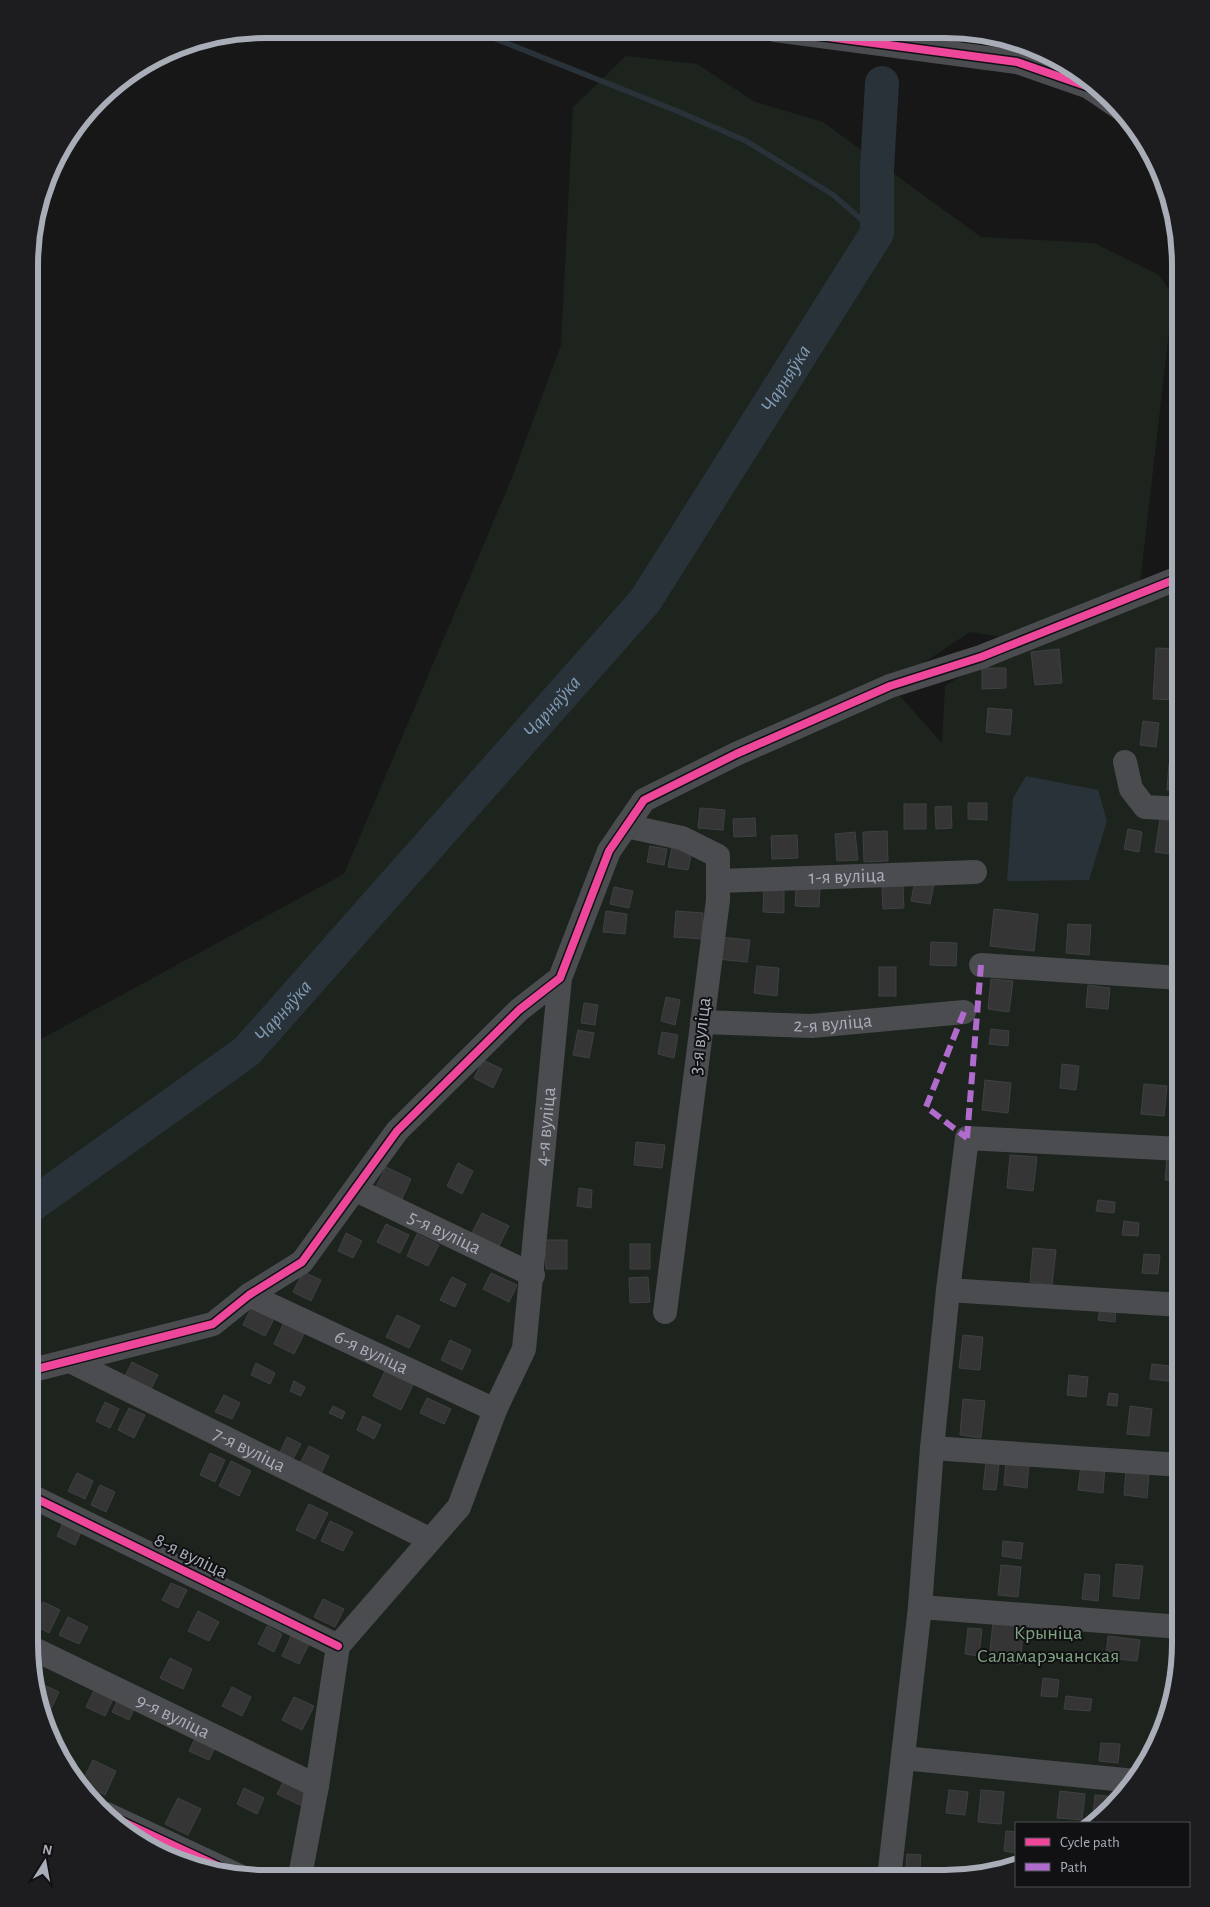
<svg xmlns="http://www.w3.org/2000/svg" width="1210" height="1907" font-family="'Alegreya Sans',sans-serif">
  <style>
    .green { fill: #1d241e; fill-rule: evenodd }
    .water { fill: #2a3239 }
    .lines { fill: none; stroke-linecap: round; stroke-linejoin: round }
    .stream { stroke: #2a3239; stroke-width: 5.5 }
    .river { stroke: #2a3239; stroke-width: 34 }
    .building { fill: #353536; stroke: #3f4043 }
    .minor { stroke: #4b4c50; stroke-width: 24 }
    .quiet { stroke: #b06ccc; stroke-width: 6; stroke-dasharray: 12 6; stroke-linecap: butt }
    .cycleway-casing { stroke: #111113; stroke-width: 11 }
    .cycleway { stroke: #ed469a; stroke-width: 8 }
    .labels { text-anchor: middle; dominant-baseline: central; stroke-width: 4; stroke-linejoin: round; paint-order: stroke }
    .street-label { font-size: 20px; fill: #a8adb8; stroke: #111113 }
    .park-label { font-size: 20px; fill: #7fa381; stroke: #111113 }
    .water-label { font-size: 21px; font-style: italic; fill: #7f9bb3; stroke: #111113 }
    .rim { fill: none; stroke: #a8adb8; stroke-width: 6 }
  </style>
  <rect width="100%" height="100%" fill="#171717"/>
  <path class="green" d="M626 56 697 64 755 102 823 122 981 237 1094 243 1159 275 1173 296 1139 593 1181 577V1658L1169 1719 1141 1774 1095 1823H1016V1864L946 1878 234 1876 175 1860 121 1830 78 1786 47 1733 29 1642 30 1045 344 874 511 480 561 345 573 107ZM970 632 1020 640 945 686 942 743 890 685Z"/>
  <path class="water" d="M1026 776 1098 790 1107 821 1089 880 1007 881 1013 798Z"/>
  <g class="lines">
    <path class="stream" d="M471 29 677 111 746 141 832 194 877 233"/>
    <path class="river" id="s1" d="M29 1207 247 1051 645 601 877 233V169L882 83"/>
  </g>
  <g class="building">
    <path d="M1156 648 1181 649 1178 700 1153 699Z"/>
    <path d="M1059 649 1062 683 1035 685 1031 652Z"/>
    <path d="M982 668H1006V688L982 689Z"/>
    <path d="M988 708 1012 710 1010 735 986 732Z"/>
    <path d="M1143 721 1159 723 1156 747 1140 745Z"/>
    <path d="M1169 764 1181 765V791L1167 790Z"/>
    <path d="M968 803H987V820L968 819Z"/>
    <rect x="904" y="804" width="22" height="25"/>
    <path d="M951 806 952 828 936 829 935 807Z"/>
    <path d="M700 808 725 810 723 830 698 828Z"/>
    <path d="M755 818 756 836 734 837 733 819Z"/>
    <path d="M1160 819 1181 822 1177 855 1155 852Z"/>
    <path d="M1128 829 1142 832 1139 852 1124 849Z"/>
    <path d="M887 831 888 861 864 862 863 832Z"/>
    <path d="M855 832 858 860 837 861 835 834Z"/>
    <path d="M797 835 798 858 772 859 771 836Z"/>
    <path d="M650 846 667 849 664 865 647 862Z"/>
    <path d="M672 847 692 851 688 870 668 867Z"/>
    <path d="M915 881 934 885 930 904 911 901Z"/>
    <path d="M764 885H784V913L763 912Z"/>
    <path d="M903 886 904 908 883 909 882 887Z"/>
    <path d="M614 887 633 891 629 908 610 904Z"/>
    <path d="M796 887 820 888 819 907 795 906Z"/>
    <path d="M994 909 1038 914 1034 951 990 946Z"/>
    <path d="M606 911 627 914 625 934 603 932Z"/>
    <path d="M676 911 703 913 702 939 674 937Z"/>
    <path d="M1172 919H1181V944L1170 943Z"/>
    <path d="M1068 924 1091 925 1089 955 1066 953Z"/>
    <path d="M719 937 750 940 747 962 717 959Z"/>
    <path d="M931 942 957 943 956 966 930 965Z"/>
    <path d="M757 966 779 968 777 996 754 993Z"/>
    <rect x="879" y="967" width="17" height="29"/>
    <path d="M991 979 1013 981 1009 1012 988 1009Z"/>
    <path d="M1088 985 1110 988 1108 1009 1086 1007Z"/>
    <path d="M666 997 680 1000 675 1025 661 1021Z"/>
    <path d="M584 1003 598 1005 595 1025 581 1023Z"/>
    <path d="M991 1029 1009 1031 1008 1046 989 1044Z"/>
    <path d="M578 1030 594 1033 589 1058 573 1055Z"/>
    <path d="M662 1032 678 1035 674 1058 658 1054Z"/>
    <path d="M483 1060 502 1069 493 1088 474 1078Z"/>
    <path d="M1062 1064 1079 1066 1076 1090 1060 1088Z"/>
    <path d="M985 1080 1011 1083 1008 1113 982 1110Z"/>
    <path d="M1144 1084 1167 1086 1164 1116 1141 1114Z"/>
    <path d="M636 1142 665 1145 662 1168 634 1165Z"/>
    <path d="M1010 1155 1037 1157 1033 1191 1007 1188Z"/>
    <path d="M1167 1158 1181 1159V1181L1165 1180Z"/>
    <path d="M458 1163 473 1171 462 1194 447 1186Z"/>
    <path d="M386 1167 411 1179 402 1199 376 1187Z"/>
    <path d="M579 1188 592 1190 591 1208 577 1206Z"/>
    <path d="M1098 1200 1115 1202 1114 1213 1096 1211Z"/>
    <path d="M482 1213 509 1226 499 1246 472 1233Z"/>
    <path d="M1124 1221 1139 1223 1138 1236 1122 1235Z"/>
    <path d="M1171 1223 1181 1224V1240L1170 1239Z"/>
    <path d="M386 1224 409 1235 400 1253 377 1242Z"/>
    <path d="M346 1233 362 1241 353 1258 338 1251Z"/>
    <path d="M417 1234 439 1245 428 1266 407 1256Z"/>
    <path d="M545 1240H567V1269H546Z"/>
    <rect x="630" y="1244" width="20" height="25"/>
    <path d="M1033 1248 1056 1250 1052 1285 1030 1282Z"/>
    <path d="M1144 1254 1160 1255 1158 1274 1142 1273Z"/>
    <path d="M1175 1256H1181V1274L1173 1273Z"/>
    <path d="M303 1272 321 1280 311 1301 293 1292Z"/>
    <path d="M491 1273 517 1285 509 1302 483 1289Z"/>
    <path d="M452 1277 466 1284 455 1307 440 1300Z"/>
    <path d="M648 1277 650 1302 630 1303 629 1278Z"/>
    <path d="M1100 1307 1116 1308 1115 1322 1098 1320Z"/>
    <path d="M251 1308 274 1319 265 1336 243 1325Z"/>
    <path d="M397 1315 420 1326 409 1348 386 1337Z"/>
    <path d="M284 1322 305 1332 294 1354 274 1344Z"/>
    <path d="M963 1335 983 1337 980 1370 959 1368Z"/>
    <path d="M450 1340 471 1350 462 1370 441 1360Z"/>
    <path d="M132 1362 158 1375 149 1393 123 1380Z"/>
    <path d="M256 1363 275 1373 270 1384 251 1375Z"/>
    <path d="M1152 1364 1178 1367 1177 1382 1150 1379Z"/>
    <path d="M385 1371 413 1385 401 1410 373 1396Z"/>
    <path d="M1069 1375 1088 1377 1086 1397 1067 1395Z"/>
    <path d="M294 1381 305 1387 301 1396 290 1391Z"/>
    <path d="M1109 1393 1118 1394 1117 1406 1107 1405Z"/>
    <path d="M224 1395 240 1403 232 1419 215 1412Z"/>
    <path d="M427 1398 451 1409 444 1424 420 1413Z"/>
    <path d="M963 1399 985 1401 981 1438 960 1435Z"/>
    <path d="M105 1402 119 1409 110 1428 96 1421Z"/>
    <path d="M333 1406 345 1412 342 1419 329 1413Z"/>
    <path d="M1130 1406 1152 1409 1149 1436 1127 1434Z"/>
    <path d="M129 1408 145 1415 134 1438 118 1430Z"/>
    <path d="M363 1416 381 1425 374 1439 357 1430Z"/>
    <path d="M287 1437 301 1444 291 1463 278 1457Z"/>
    <path d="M309 1446 329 1456 320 1476 299 1465Z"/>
    <path d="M210 1453 225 1460 215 1482 200 1475Z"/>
    <path d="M231 1461 251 1471 239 1496 219 1486Z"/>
    <path d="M1006 1461 1029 1463 1027 1488 1004 1485Z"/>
    <path d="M986 1462 999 1464 996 1490 983 1489Z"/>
    <path d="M1081 1464 1105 1466 1103 1493 1078 1490Z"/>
    <path d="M1126 1470 1149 1473 1147 1498 1124 1495Z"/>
    <path d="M77 1473 93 1481 85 1499 68 1491Z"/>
    <path d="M100 1485 115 1492 106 1512 91 1505Z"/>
    <path d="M309 1504 328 1513 315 1539 296 1530Z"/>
    <path d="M330 1521 353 1532 343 1551 321 1541Z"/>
    <path d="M63 1523 81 1532 75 1545 57 1536Z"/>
    <path d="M1003 1541 1023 1543 1021 1559 1002 1556Z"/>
    <path d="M29 1549 41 1554 33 1569 29 1567Z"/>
    <path d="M1116 1564 1143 1566 1139 1599 1113 1596Z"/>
    <path d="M1001 1565 1021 1567 1018 1597 998 1595Z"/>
    <path d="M1085 1574 1100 1575 1098 1601 1082 1599Z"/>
    <path d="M171 1583 187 1590 178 1608 162 1600Z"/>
    <path d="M323 1599 344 1609 335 1627 314 1617Z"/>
    <path d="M43 1602 60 1610 49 1633 32 1624Z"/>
    <path d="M198 1611 219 1622 209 1641 188 1631Z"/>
    <path d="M68 1617 88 1627 79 1644 59 1635Z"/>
    <path d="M993 1622 1024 1626 1020 1664 989 1661Z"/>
    <path d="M267 1626 282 1634 274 1652 258 1644Z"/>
    <path d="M968 1628 982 1629 979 1656 965 1654Z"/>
    <path d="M292 1634 310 1642 299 1664 282 1656Z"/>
    <path d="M1108 1636 1140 1640 1137 1661 1106 1658Z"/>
    <path d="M170 1658 192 1669 183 1689 160 1678Z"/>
    <path d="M1043 1678 1059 1680 1057 1697 1041 1696Z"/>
    <path d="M42 1684 59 1692 50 1711 42 1707 38 1691Z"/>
    <path d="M96 1686 115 1695 105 1716 86 1707Z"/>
    <path d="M232 1687 251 1697 242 1716 222 1706Z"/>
    <path d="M120 1695 137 1703 129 1720 112 1712Z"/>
    <path d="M1066 1696 1092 1699 1090 1711 1064 1709Z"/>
    <path d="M294 1697 314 1706 302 1730 282 1720Z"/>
    <path d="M197 1734 217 1743 209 1760 189 1751Z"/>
    <path d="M1101 1743 1120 1744 1118 1763 1099 1761Z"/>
    <path d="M93 1760 116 1771 105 1795 81 1784Z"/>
    <path d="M286 1776 311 1788 302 1806 277 1794Z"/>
    <path d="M244 1788 264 1798 257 1814 237 1804Z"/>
    <path d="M949 1790 968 1792 965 1815 946 1813Z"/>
    <path d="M981 1790 1004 1792 1001 1824 978 1822Z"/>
    <path d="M1060 1791 1085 1794 1082 1820 1057 1818Z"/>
    <path d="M1095 1795 1119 1797 1095 1823H1092Z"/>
    <path d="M178 1798 201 1809 188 1835 165 1824Z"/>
    <path d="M1006 1831 1016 1832V1853L1004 1851Z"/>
    <path d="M907 1854 921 1855 920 1868 906 1867Z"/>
  </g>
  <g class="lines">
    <g class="minor">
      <path d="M775 30 1017 62 1089 87 1120 108"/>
      <path d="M1125 762 1131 789 1145 807 1181 809"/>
      <path d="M626 826 682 838 718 856V900L665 1312"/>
      <path id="s2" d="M718 881 975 872"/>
      <path d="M981 965 1181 978"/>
      <path id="s3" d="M702 1022 812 1026 964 1012"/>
      <path id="s4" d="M356 1190 533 1275"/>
      <path d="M948 1290 1181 1305"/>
      <path id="s5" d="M249 1295 495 1410"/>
      <path id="s6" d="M70 1361 429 1539"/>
      <path d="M29 1371 213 1324 249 1295 302 1262 397 1131 519 1010 560 978 609 851 644 800 736 754 890 686 981 657 1181 577"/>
      <path d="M932 1448 1181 1465"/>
      <path d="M29 1495 338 1646"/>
      <path d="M920 1607 1181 1627"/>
      <path id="s7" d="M30 1647 317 1786"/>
      <path d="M903 1758 1135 1781"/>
      <path d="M106 1814 239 1876"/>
      <path id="s8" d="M300 1876 317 1786 338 1646 459 1507 495 1410 524 1349 560 978"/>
      <path d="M889 1878 920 1607 932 1448 948 1290 967 1138 1181 1149"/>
    </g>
    <g class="quiet">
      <path d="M964 1012 926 1107 967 1138"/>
      <path d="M967 1138 981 965"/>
    </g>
    <g class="cycleway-casing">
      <g id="cycleway">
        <path d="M775 30 1017 62 1089 87 1120 108"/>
        <path d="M29 1371 213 1324 249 1295 302 1262 397 1131 519 1010 560 978 609 851 644 800 736 754 890 686 981 657 1181 577"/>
        <path d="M29 1495 338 1646"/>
        <path d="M106 1814 239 1876"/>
      </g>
    </g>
    <use href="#cycleway" class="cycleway"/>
  </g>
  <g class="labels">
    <g class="street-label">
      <text stroke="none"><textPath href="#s2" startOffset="129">1-я вуліца</textPath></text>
      <text stroke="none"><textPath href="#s3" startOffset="131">2-я вуліца</textPath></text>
      <text transform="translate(700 1036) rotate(-83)">3-я вуліца</text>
      <text stroke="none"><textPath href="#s8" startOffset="812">4-я вуліца</textPath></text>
      <text stroke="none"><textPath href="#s4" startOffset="98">5-я вуліца</textPath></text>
      <text stroke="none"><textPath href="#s5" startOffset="135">6-я вуліца</textPath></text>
      <text stroke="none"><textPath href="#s6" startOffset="200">7-я вуліца</textPath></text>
      <text transform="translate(191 1556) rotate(26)">8-я вуліца</text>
      <text stroke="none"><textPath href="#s7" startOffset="159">9-я вуліца</textPath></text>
    </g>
    <g class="park-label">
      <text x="1048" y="1633">Крыніца<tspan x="1048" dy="23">Саламарэчанская</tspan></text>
    </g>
    <g class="water-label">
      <text stroke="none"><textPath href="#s1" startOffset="1132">Чарняўка</textPath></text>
      <text stroke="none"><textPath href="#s1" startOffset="728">Чарняўка</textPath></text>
      <text stroke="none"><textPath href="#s1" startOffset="322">Чарняўка</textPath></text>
    </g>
  </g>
  <path d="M0 0H1210V1907H0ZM265 38H945A227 227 0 0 1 1172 265V1643A227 227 0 0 1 945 1870H265A227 227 0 0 1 38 1643V265A227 227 0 0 1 265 38Z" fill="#1d1d20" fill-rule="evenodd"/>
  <path class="rim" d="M265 38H945A227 227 0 0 1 1172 265V1643A227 227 0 0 1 945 1870H265A227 227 0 0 1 38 1643V265A227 227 0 0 1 265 38Z"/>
  <rect x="1015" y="1822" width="175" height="65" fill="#111113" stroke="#4d4f55"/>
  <rect x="1025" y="1838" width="25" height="8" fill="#ed469a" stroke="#4d4f55"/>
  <text x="1060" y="1847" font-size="15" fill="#a8adb8">Cycle path</text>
  <rect x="1025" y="1863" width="25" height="8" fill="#b06ccc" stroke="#4d4f55"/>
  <text x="1060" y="1872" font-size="15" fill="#a8adb8">Path</text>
  <g transform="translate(45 1862) rotate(11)" stroke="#111113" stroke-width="4" paint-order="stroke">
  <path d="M0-4L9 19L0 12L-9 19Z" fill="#a8adb8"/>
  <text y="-8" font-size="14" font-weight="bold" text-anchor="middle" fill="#a8adb8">N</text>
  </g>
</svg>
